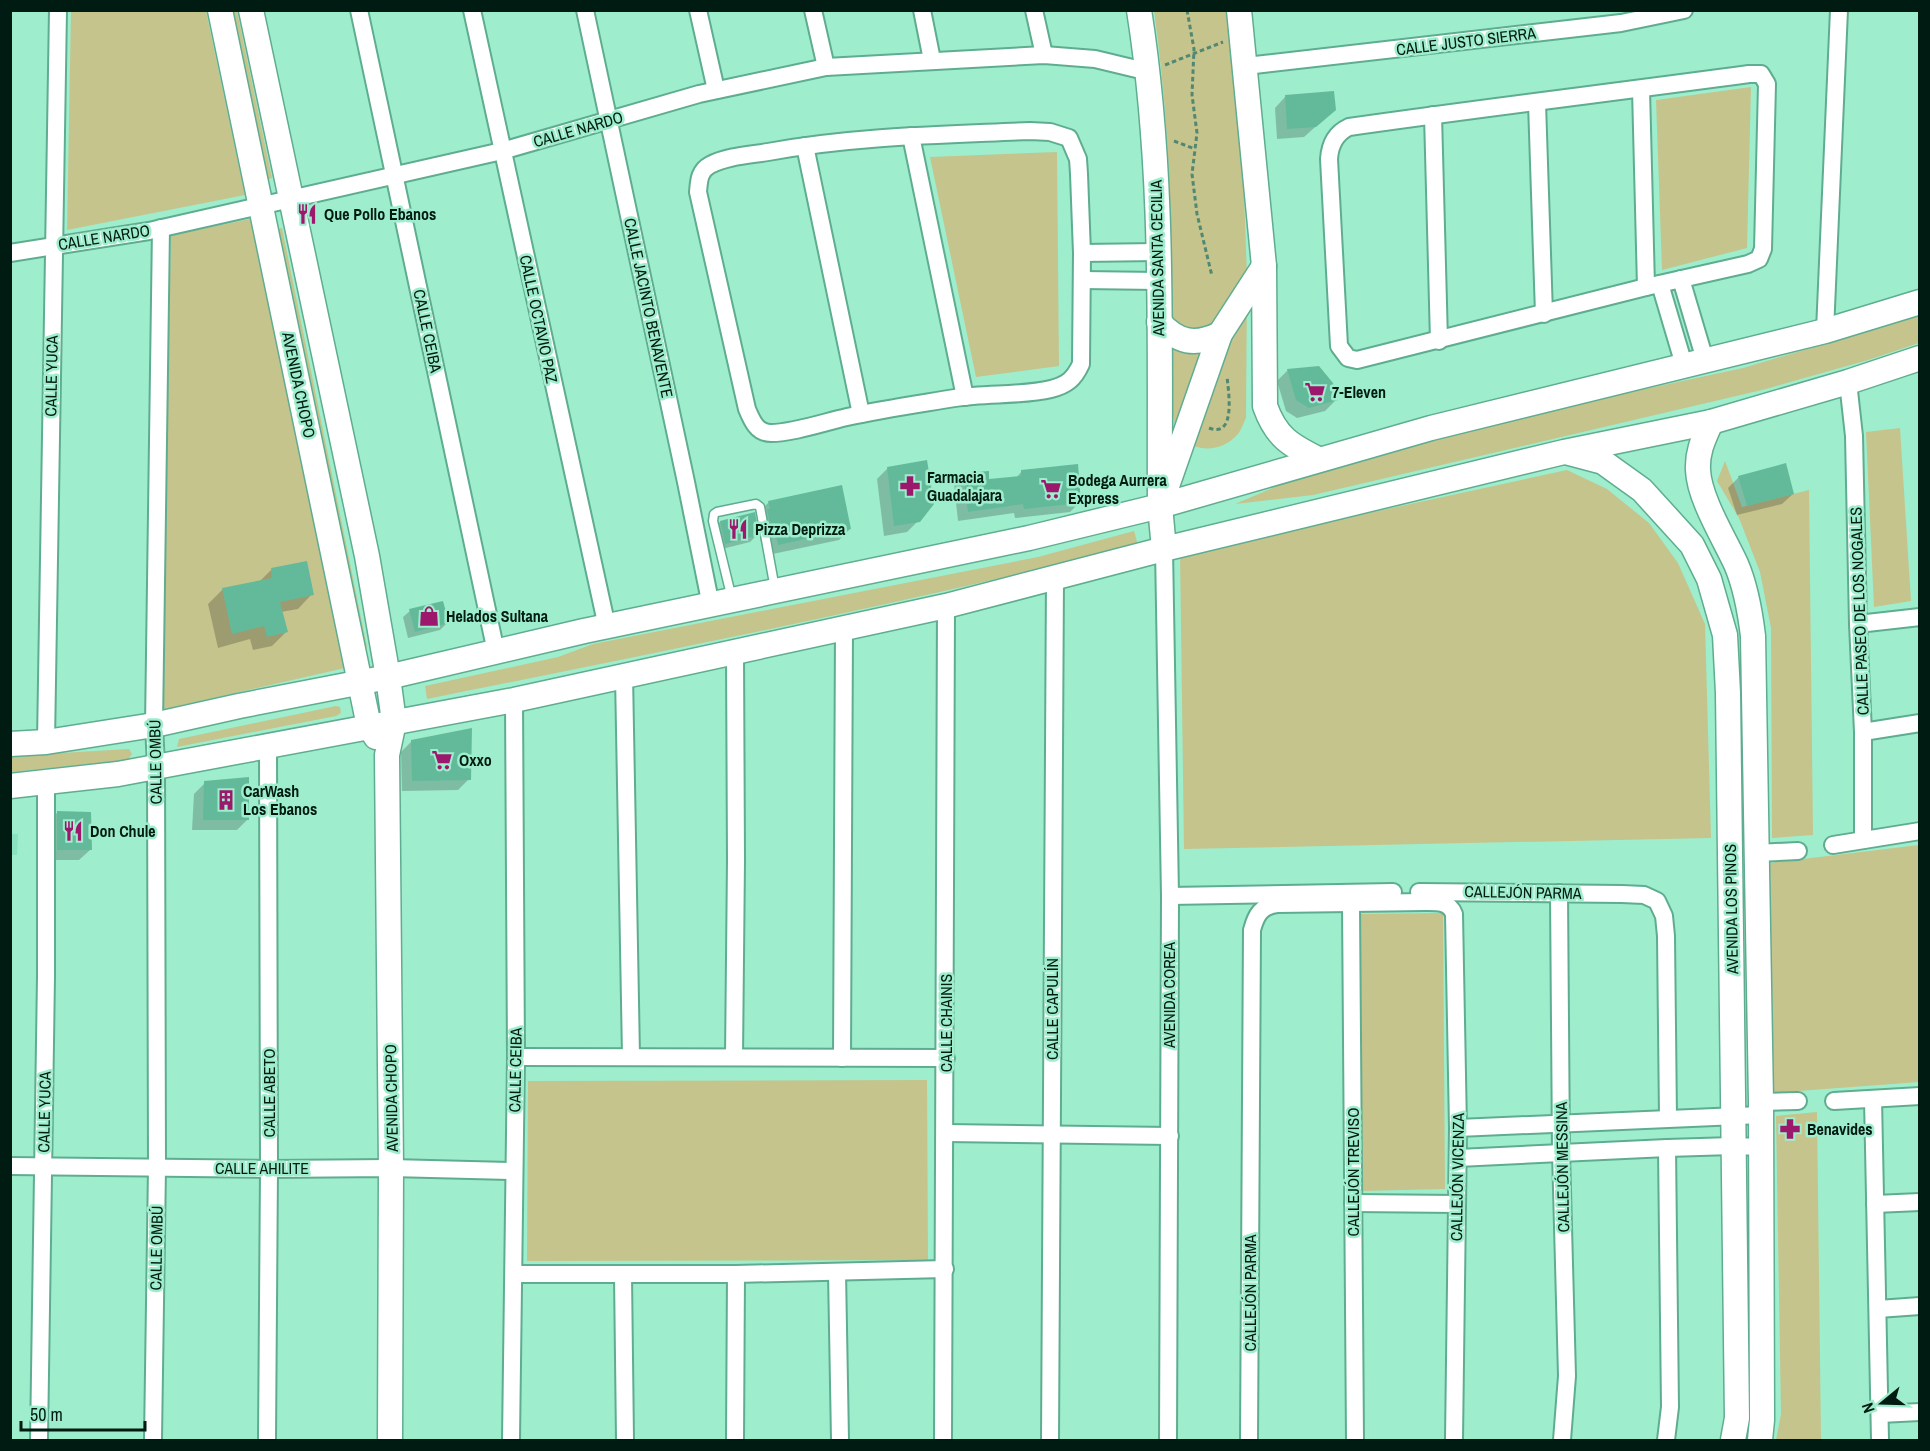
<svg xmlns="http://www.w3.org/2000/svg" width="1930" height="1451" font-family="'Archivo Narrow',sans-serif">
  <style>
    .built { fill: #89e2c0 }
    .green { fill: #c5c48d }
    .shadow { fill: #0003 }
    .building { fill: #63ba9a }
    .lines { fill: none; stroke-linecap: round; stroke-linejoin: round }
    .lane-casing { stroke: #5fad90; stroke-width: 11 }
    .street-casing { stroke: #5fad90; stroke-width: 20 }
    .secondary-casing { stroke: #5fad90; stroke-width: 27 }
    .path { stroke: #528872; stroke-width: 3; stroke-dasharray: 4.5 3; stroke-linecap: butt }
    .lane { stroke: #fff; stroke-width: 8 }
    .street { stroke: #fff; stroke-width: 16 }
    .secondary { stroke: #fff; stroke-width: 24 }
    .labels { text-anchor: middle; dominant-baseline: central; stroke-width: 5; stroke-linejoin: round; paint-order: stroke }
    .street-label { font-size: 16px; fill: #001b11; stroke: #9eedcd }
    .poi-label { font-size: 16px; font-weight: bold; fill: #001b11; stroke: #9eedcd; text-anchor: start }
  </style>
  <rect width="100%" height="100%" fill="#9eedcd"/>
  <path class="built" d="M11 834H18L17 855H11Z"/>
  <g class="green">
    <path d="M71 11H206L245 195 67 230Z"/>
    <path d="M225 11H237L272 178 261 182Z"/>
    <path d="M1154 11H1228L1243 164 1247 278 1246 418C1243 424 1241 431 1237 435 1222 452 1193 454 1179 434 1175 428 1174 418 1172 411 1173 278 1173 143 1154 11Z"/>
    <path d="M1751 87 1747 248 1662 270 1656 100Z"/>
    <path d="M1057 152 1059 366 976 377 930 157Z"/>
    <path d="M250 219 345 668 160 710 171 235Z"/>
    <path d="M282 228 367 647 359 648 270 231Z"/>
    <path d="M1919 316V343L1868 360 1766 389 1313 495 1235 504 1310 472 1580 403 1743 368Z"/>
    <path d="M1900 428 1911 601 1874 607 1866 432Z"/>
    <path d="M1725 461 1742 507 1809 490 1813 835 1772 838 1771 628 1760 572 1739 518 1717 481Z"/>
    <path d="M1567 470 1607 489 1649 523 1678 563 1705 624 1711 838 1184 849 1180 554Z"/>
    <path d="M1134 531 1138 545C903 604 665 651 427 699L425 686 558 657 593 644 1038 557Z"/>
    <path d="M336 706 340 707 341 713 336 716 177 747 179 739Z"/>
    <path d="M129 749 132 754 128 760 11 772 10 756Z"/>
    <path d="M1919 845V1082L1772 1093 1770 863Z"/>
    <path d="M1443 913 1445 1189 1361 1191 1360 914Z"/>
    <path d="M927 1080 928 1260 527 1261 528 1081Z"/>
    <path d="M1817 1112 1821 1440H1776L1781 1414 1776 1116Z"/>
  </g>
  <g class="shadow">
    <path d="M1285 97 1323 120 1304 137 1277 139 1275 108Z"/>
    <path d="M1288 370 1336 400 1325 411 1297 418 1286 411 1277 381Z"/>
    <path d="M888 468 918 521 907 532 884 536 877 479Z"/>
    <path d="M1022 471 1080 502 1070 512 1015 518 1014 513 958 521 954 484 964 474 988 481 1016 478Z"/>
    <path d="M1739 477 1793 494 1782 504 1737 515 1728 488Z"/>
    <path d="M769 502 850 529 839 540 768 555 765 541 761 542 759 533 750 542 718 550 713 529 720 522 755 523 759 519 758 513Z"/>
    <path d="M271 570 312 594 298 609 281 612 286 632 272 646 253 650 250 639 218 648 208 604 223 589 259 582Z"/>
    <path d="M410 611 447 623 440 630 408 638 403 617Z"/>
    <path d="M412 741 469 779 458 790 402 791 401 752Z"/>
    <path d="M205 783 248 819 237 830H192L194 794Z"/>
    <path d="M57 813 90 850 79 860H46V824Z"/>
  </g>
  <g class="building">
    <path d="M1334 91 1336 110 1316 127 1287 129 1285 95Z"/>
    <path d="M1319 366 1333 383 1338 400 1309 408 1296 400 1287 369Z"/>
    <path d="M927 460 934 504 920 522 894 526 887 467Z"/>
    <path d="M1786 463 1794 494 1747 506 1738 476Z"/>
    <path d="M1078 464 1081 503 1024 509 1023 504 968 512 963 473 989 471V479L1021 476V470Z"/>
    <path d="M842 485 851 529 778 545 775 531 771 532 767 509H770L768 501Z"/>
    <path d="M755 512 759 535 725 544 720 521Z"/>
    <path d="M307 561 314 595 280 602 288 632 267 637 264 626 232 634 222 588 272 578 271 568Z"/>
    <path d="M443 601 449 623 415 632 409 609Z"/>
    <path d="M472 728 471 780 412 781 411 740Z"/>
    <path d="M249 777V820H203L204 781Z"/>
    <path d="M57 811 91 812 92 850H57Z"/>
  </g>
  <g class="lines">
    <g class="lane-casing">
      <path id="lane" d="M732 599 713 521 714 514 717 512 756 504 760 507 775 589"/>
    </g>
    <g class="street-casing">
      <g id="street">
        <path d="M359 10 496 652"/>
        <path d="M472 10 607 627"/>
        <path d="M585 10 686 482 711 606"/>
        <path d="M698 10 716 90"/>
        <path d="M813 10 826 67"/>
        <path d="M922 10 932 60"/>
        <path d="M1034 10 1044 55"/>
        <path d="M1246 66 1621 23 1684 10"/>
        <path d="M1749 74H1761L1767 84 1763 249 1759 259 1748 264 1646 287 1357 360 1348 358 1339 346 1329 159C1330 144 1336 133 1349 127 1482 108 1616 92 1749 74Z"/>
        <path d="M1641 89 1646 287"/>
        <path d="M1537 103 1544 314"/>
        <path d="M1433 115 1439 341"/>
        <path d="M1030 131 1050 132 1069 138 1078 159 1079 174 1082 253 1081 364C1074 379 1067 385 1051 389 1022 396 986 393 955 398 919 404 883 409 847 417 825 422 793 433 771 433 757 433 752 421 747 409L698 192C699 181 699 171 710 165 727 156 750 155 768 152 855 136 942 135 1030 131Z"/>
        <path d="M911 136 965 397"/>
        <path d="M805 146 861 414"/>
        <path d="M10 253 149 231 502 151 699 94 826 67 1044 55 1095 59 1149 72"/>
        <path d="M1082 253 1158 252"/>
        <path d="M1681 279 1705 360"/>
        <path d="M1082 280 1159 281"/>
        <path d="M1660 284 1684 365"/>
        <path d="M1825 331 1839 10"/>
        <path d="M1848 382 1854 436 1858 624 1863 732V840"/>
        <path d="M1164 549 1170 896 1168 1440"/>
        <path d="M1858 624 1920 617"/>
        <path d="M624 675 631 1056"/>
        <path d="M1863 732 1920 723"/>
        <path d="M46 742 58 10"/>
        <path d="M1833 845 1920 831"/>
        <path d="M1757 853 1798 851"/>
        <path d="M1419 892 1622 894 1644 895 1657 901 1664 916 1666 936 1668 1118"/>
        <path d="M1559 893 1561 1152 1567 1376 1562 1440"/>
        <path d="M1170 896 1393 892"/>
        <path d="M1351 904 1355 1440"/>
        <path d="M516 1057 946 1058"/>
        <path d="M734 1057 736 860 735 652"/>
        <path d="M842 1058 844 629"/>
        <path d="M1873 1099 1880 1440"/>
        <path d="M1834 1101 1920 1096"/>
        <path d="M1761 1102 1798 1101"/>
        <path d="M1458 1128 1761 1115"/>
        <path d="M946 1133 1170 1136"/>
        <path d="M1458 1158 1667 1148 1733 1146 1762 1147"/>
        <path d="M10 1166 269 1169 391 1168 514 1171"/>
        <path d="M1353 1203 1457 1204"/>
        <path d="M1875 1204 1920 1202"/>
        <path d="M837 1272 840 1440"/>
        <path d="M514 1274H736L945 1269"/>
        <path d="M623 1275 625 1440"/>
        <path d="M1878 1309 1920 1306"/>
        <path d="M1880 1414 1920 1412"/>
        <path d="M39 1440 46 976V783"/>
        <path d="M153 1440 157 1167 156 766 154 725 161 228"/>
        <path d="M267 1440 269 1169 268 745"/>
        <path d="M511 1440 516 1057 514 700"/>
        <path d="M735 1440 736 1274"/>
        <path d="M943 1440 946 606"/>
        <path d="M1050 1440 1055 578"/>
        <path d="M1249 1440 1252 930C1256 915 1261 906 1277 904L1425 902C1437 902 1449 901 1454 914L1458 1128 1454 1440"/>
        <path d="M1666 1440 1670 1407 1667 1148"/>
      </g>
    </g>
    <g class="secondary-casing">
      <g id="secondary">
        <path d="M220 10 369 726 376 737"/>
        <path d="M251 10 367 556 388 677 394 722 387 755 391 1168 390 1440"/>
        <path d="M1139 10C1165 174 1159 341 1160 506"/>
        <path d="M1239 10 1264 266 1265 406C1276 437 1290 445 1318 459"/>
        <path d="M1159 322C1178 343 1195 346 1220 334"/>
        <path d="M1711 422C1704 438 1697 451 1698 470 1699 498 1724 538 1736 564 1746 587 1750 611 1753 636L1761 1102 1762 1420 1760 1440"/>
        <path d="M1569 453 1603 462 1642 490 1692 545 1709 579 1725 635 1728 693 1737 1418 1733 1440"/>
        <path d="M1164 549 1160 506 1220 334 1264 266"/>
        <path d="M10 744 46 742 154 725 239 706 388 677 584 631 1029 538 1160 506 1431 428 1825 331 1920 302"/>
        <path d="M10 786 118 774 514 700 946 606 1164 549 1564 452 1711 422 1848 382 1920 358"/>
      </g>
    </g>
    <g class="path">
      <path d="M1187 10 1194 49 1192 95 1197 133 1192 174 1197 214 1212 276"/>
      <path d="M1165 65 1223 42"/>
      <path d="M1174 141 1195 149"/>
      <path d="M1209 428C1237 439 1228 389 1227 376"/>
    </g>
    <use href="#lane" class="lane"/>
    <use href="#street" class="street"/>
    <use href="#secondary" class="secondary"/>
  </g>
  <defs>
    <g id="restaurant-bare" transform="scale(1.62)"><path d="M-5-6h1v4h1v-4h1v4h1v-4h1v5L-1.5 .5V6h-2V.5L-5-1ZM5-6V6H3V1.5H1.5Q1.5-4 5-6Z" fill="#9b186c" stroke="#9eedcd" stroke-width="2.5" paint-order="stroke"/></g>
    <g id="supermarket-bare" transform="scale(1.62)"><path d="M-6-5.5h2.5l.6 2H6L4.5 2H-2.5L-4.4-4H-6ZM-1.5 3.2a1.3 1.3 0 1 0 .1 0ZM3 3.2a1.3 1.3 0 1 0 .1 0Z" fill="#9b186c" stroke="#9eedcd" stroke-width="2.5" paint-order="stroke"/></g>
    <g id="pharmacy-bare" transform="scale(1.62)"><path d="M-2-6h4v4h4v4h-4v4h-4v-4h-4v-4h4Z" fill="#9b186c" stroke="#9eedcd" stroke-width="2.5" paint-order="stroke"/></g>
    <g id="shop-bare" transform="scale(1.62)"><path d="M-5-2.5h2.3a2.7 3.5 0 0 1 5.4 0H5L5.5 6h-11ZM-1.5-2.5h3a1.5 2.3 0 0 0-3 0Z" fill="#9b186c" stroke="#9eedcd" stroke-width="2.5" paint-order="stroke"/></g>
    <g id="building-bare" transform="scale(1.62)"><path d="M-4-6H4V6H1V3H-1V6H-4ZM-2.5-4.3h1.7v1.8h-1.7ZM.8-4.3h1.7v1.8H.8ZM-2.5-1h1.7V.8h-1.7ZM.8-1h1.7V.8H.8Z" fill="#9b186c" stroke="#9eedcd" stroke-width="2.5" paint-order="stroke"/></g>
  </defs>
  <g fill-rule="evenodd">
    <use href="#restaurant-bare" x="307" y="214"/>
    <use href="#supermarket-bare" x="1315" y="392"/>
    <use href="#pharmacy-bare" x="910" y="486"/>
    <use href="#supermarket-bare" x="1051" y="489"/>
    <use href="#restaurant-bare" x="738" y="529"/>
    <use href="#shop-bare" x="429" y="616"/>
    <use href="#supermarket-bare" x="442" y="760"/>
    <use href="#building-bare" x="226" y="800"/>
    <use href="#restaurant-bare" x="73" y="831"/>
    <use href="#pharmacy-bare" x="1790" y="1129"/>
  </g>
  <g class="labels">
    <g class="street-label">
      <text transform="translate(1466 41) rotate(-7)">CALLE JUSTO SIERRA</text>
      <text transform="translate(578 129) rotate(-16)">CALLE NARDO</text>
      <text transform="translate(104 237) rotate(-9)">CALLE NARDO</text>
      <text transform="translate(1157 258) rotate(-91)">AVENIDA SANTA CECILIA</text>
      <text transform="translate(649 308) rotate(78)">CALLE JACINTO BENAVENTE</text>
      <text transform="translate(539 319) rotate(78)">CALLE OCTAVIO PAZ</text>
      <text transform="translate(428 331) rotate(78)">CALLE CEIBA</text>
      <text transform="translate(51 376) rotate(-89)">CALLE YUCA</text>
      <text transform="translate(299 385) rotate(78)">AVENIDA CHOPO</text>
      <text transform="translate(1859 611) rotate(-92)">CALLE PASEO DE LOS NOGALES</text>
      <text transform="translate(155 762) rotate(-91)">CALLE OMBÚ</text>
      <text transform="translate(1523 892) rotate(1)">CALLEJÓN PARMA</text>
      <text transform="translate(1731 909) rotate(-91)">AVENIDA LOS PINOS</text>
      <text transform="translate(1169 995) rotate(-90)">AVENIDA COREA</text>
      <text transform="translate(1052 1009) rotate(-90)">CALLE CAPULÍN</text>
      <text transform="translate(946 1023) rotate(-90)">CALLE CHAINIS</text>
      <text transform="translate(515 1070) rotate(-89)">CALLE CEIBA</text>
      <text transform="translate(269 1093) rotate(-90)">CALLE ABETO</text>
      <text transform="translate(391 1098) rotate(-91)">AVENIDA CHOPO</text>
      <text transform="translate(44 1112) rotate(-89)">CALLE YUCA</text>
      <text transform="translate(1562 1167) rotate(-91)">CALLEJÓN MESSINA</text>
      <text x="262" y="1168">CALLE AHILITE</text>
      <text transform="translate(1353 1172) rotate(-90)">CALLEJÓN TREVISO</text>
      <text transform="translate(1457 1177) rotate(-89)">CALLEJÓN VICENZA</text>
      <text transform="translate(156 1248) rotate(-89)">CALLE OMBÚ</text>
      <text transform="translate(1250 1293) rotate(-90)">CALLEJÓN PARMA</text>
    </g>
    <g class="poi-label">
      <text x="324" y="214">Que Pollo Ebanos</text>
      <text x="1332" y="392">7-Eleven</text>
      <text x="927" y="477">Farmacia<tspan x="927" dy="18">Guadalajara</tspan></text>
      <text x="1068" y="480">Bodega Aurrera<tspan x="1068" dy="18">Express</tspan></text>
      <text x="755" y="529">Pizza Deprizza</text>
      <text x="446" y="616">Helados Sultana</text>
      <text x="459" y="760">Oxxo</text>
      <text x="243" y="791">CarWash<tspan x="243" dy="18">Los Ebanos</tspan></text>
      <text x="90" y="831">Don Chule</text>
      <text x="1807" y="1129">Benavides</text>
    </g>
  </g>
  <rect width="1930" height="1451" fill="none" stroke="#001b11" stroke-width="24"/>
  <g transform="translate(1882 1403) rotate(251)" stroke="#9eedcd" stroke-width="4.5" paint-order="stroke">
  <path d="M0-4.5L10 22L0 15L-10 22Z" fill="#001b11"/>
  <text y="-9" font-size="16" font-weight="bold" text-anchor="middle" fill="#001b11">N</text>
  </g>
  <path d="M21 1421v9h124v-9" fill="none" stroke="#001b11" stroke-width="3"/>
  <text x="30" y="1421" font-size="18" fill="#001b11" stroke="#9eedcd" stroke-width="4.5" paint-order="stroke">50 m</text>
</svg>
